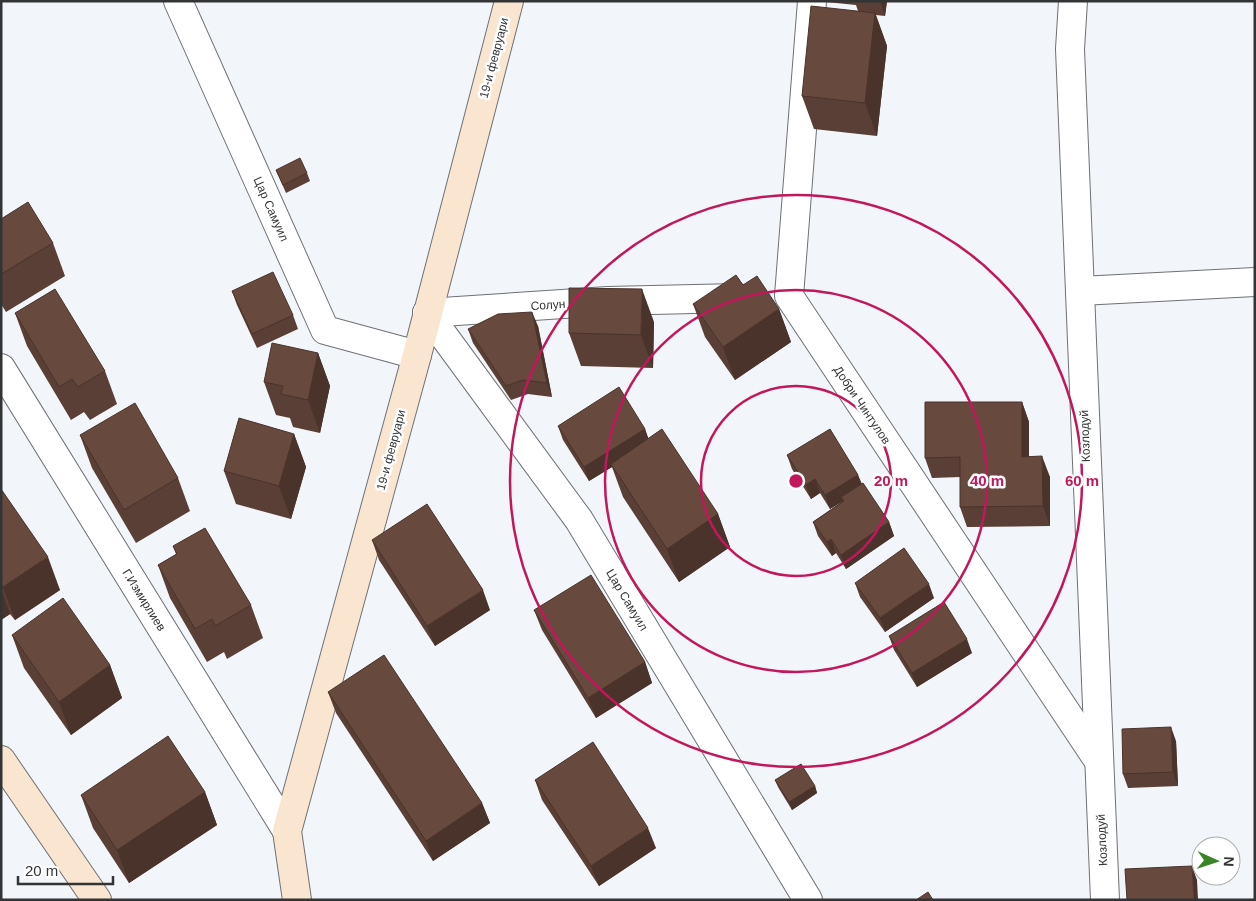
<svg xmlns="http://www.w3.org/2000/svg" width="1256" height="901" font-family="Helvetica,sans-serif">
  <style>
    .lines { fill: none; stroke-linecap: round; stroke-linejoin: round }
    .street-casing { stroke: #6e7175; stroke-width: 30 }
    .secondary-casing { stroke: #6e7175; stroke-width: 30 }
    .street { stroke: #fff; stroke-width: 28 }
    .secondary { stroke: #fae6d0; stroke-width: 28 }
    .wall { fill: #593f35 }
    .shaded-wall { fill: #49332b }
    .building { fill: #68493e; stroke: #49332b }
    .ring { fill: none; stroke: #c2185b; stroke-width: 2.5 }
    .labels { text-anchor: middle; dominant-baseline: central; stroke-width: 5; stroke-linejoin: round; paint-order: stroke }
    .street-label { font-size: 12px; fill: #323435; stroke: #fff }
    .centre { fill: #c2185b; stroke: #fff; stroke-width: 2.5 }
    .ring-label { font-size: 15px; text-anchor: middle; font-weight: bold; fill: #c2185b; stroke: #fff; stroke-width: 5; stroke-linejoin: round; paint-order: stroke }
  </style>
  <rect width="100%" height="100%" fill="#f2f5f9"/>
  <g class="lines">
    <g class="street-casing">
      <g id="street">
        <path d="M178 1 325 330 417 355"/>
        <path d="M812 1 789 296 1098 760"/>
        <path d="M1073 1 1070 49 1105 900"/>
        <path d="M1080 291 1255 282"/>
        <path d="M427 313 579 520 808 900"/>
        <path d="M427 313 608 301 738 298"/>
        <path d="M1 368 287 831"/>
      </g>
    </g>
    <g class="secondary-casing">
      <g id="secondary">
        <path d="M1 760 97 900"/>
        <path d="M297 900 287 831 417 355 509 1"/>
      </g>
    </g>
    <use href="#street" class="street"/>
    <use href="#secondary" class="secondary"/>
  </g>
  <g class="wall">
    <path d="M826 1H887L885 16 876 15 887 46 877 136 814 129 802 96 858 11 856 5 826 2Z"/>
    <path d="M276 170 307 173 310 181 286 193Z"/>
    <path d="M1 219 53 243 65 276 6 312 1 304Z"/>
    <path d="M743 285 779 309 791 342 735 380 705 337 693 304Z"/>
    <path d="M232 291 293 315 298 329 257 348 237 305Z"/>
    <path d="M15 313 105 371 117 404 90 420 84 412 71 420 27 346Z"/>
    <path d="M654 322 653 368 581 366 569 333Z"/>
    <path d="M538 326 552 397 528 394 511 400 473 343 468 329Z"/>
    <path d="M318 353 330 386 320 433 293 427 290 418 276 415 264 382Z"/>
    <path d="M1022 402 1029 422V456L1050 477V526L967 527 960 507V477L932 478 925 458Z"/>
    <path d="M558 426 645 429 648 438 718 514 730 547 679 582 623 497 612 467 589 481 563 440Z"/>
    <path d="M294 434 306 467 291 519 236 504 224 471Z"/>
    <path d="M80 435 178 478 190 511 136 543 92 468Z"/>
    <path d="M787 455 858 475 862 484 889 522 894 536 846 569 836 553 832 556 818 536 813 522 843 501 830 509 820 493 811 499 792 469Z"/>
    <path d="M1 489 60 590 15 620 10 614 1 620Z"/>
    <path d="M372 540 490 610 435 646 379 560Z"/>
    <path d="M173 546 251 605 263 638 227 659 224 652 207 662 170 598 158 565 176 554Z"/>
    <path d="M855 583 934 598 885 632 860 597Z"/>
    <path d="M534 610 645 662 652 683 596 718 542 630Z"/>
    <path d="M12 635 110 665 122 698 71 735 24 668Z"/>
    <path d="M889 636 972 653 917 687 894 650Z"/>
    <path d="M328 692 482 803 490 823 433 861 336 713Z"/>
    <path d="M1176 741 1178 786 1128 788 1123 774Z"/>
    <path d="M535 780 656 848 599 886 542 800Z"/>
    <path d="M775 780 815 786 817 793 792 810 778 787Z"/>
    <path d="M205 792 217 825 129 883 93 828 81 795Z"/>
  </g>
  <g class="shaded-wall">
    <path d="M880 1H887L885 16Z"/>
    <path d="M875 13 887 46 877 136 865 103Z"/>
    <path d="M642 289 654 322 653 368 641 335Z"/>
    <path d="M779 309 791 342 735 380 723 347Z"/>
    <path d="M532 312 538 326 552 397 547 383Z"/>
    <path d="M318 353 330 386 320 433 308 400Z"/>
    <path d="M1022 402 1029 422V477L1022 457Z"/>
    <path d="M645 429 650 443 611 464 612 467 589 481 584 467Z"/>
    <path d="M294 434 306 467 291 519 279 486Z"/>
    <path d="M1042 456 1050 477V526L1043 506Z"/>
    <path d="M858 475 863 489 841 497 843 501 830 509 825 495Z"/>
    <path d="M815 479 820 493 811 499 806 485Z"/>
    <path d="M718 514 730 547 679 582 667 549Z"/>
    <path d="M889 522 894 536 846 569 841 555Z"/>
    <path d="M831 539 836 553 832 556 827 542Z"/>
    <path d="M48 557 60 590 15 620 3 587Z"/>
    <path d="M929 584 934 598 885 632 880 618Z"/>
    <path d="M1 589 10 614 1 620Z"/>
    <path d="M483 590 490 610 435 646 427 626Z"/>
    <path d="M967 639 972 653 917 687 912 673Z"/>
    <path d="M645 662 652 683 596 718 588 698Z"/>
    <path d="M110 665 122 698 71 735 59 702Z"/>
    <path d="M1171 727 1176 741 1178 786 1173 772Z"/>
    <path d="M815 786 817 793 792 810 789 802Z"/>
    <path d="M205 792 217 825 129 883 117 850Z"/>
    <path d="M482 803 490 823 433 861 426 841Z"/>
    <path d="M648 828 656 848 599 886 591 866Z"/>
    <path d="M1192 866 1197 880 1198 900H1194Z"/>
  </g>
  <g class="building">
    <path d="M811 6 875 13 865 103 802 96Z"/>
    <path d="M300 158 307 173 283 185 276 170Z"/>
    <path d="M28 202 53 243 1 274V219Z"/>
    <path d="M273 272 293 315 252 334 232 291Z"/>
    <path d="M736 275 743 285 757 276 779 309 723 347 693 304Z"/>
    <path d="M569 288 642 289 641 335 569 333Z"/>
    <path d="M55 289 105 371 78 387 72 379 59 387 15 313Z"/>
    <path d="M532 312 547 383 523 380 506 386 468 329 498 314Z"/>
    <path d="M272 343 318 353 308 400 281 394 283 386 264 382Z"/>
    <path d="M619 387 645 429 584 467 558 426Z"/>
    <path d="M925 402H1022V457L1042 456 1043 506 960 507V457L925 458Z"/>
    <path d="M135 403 178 478 124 510 80 435Z"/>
    <path d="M239 418 294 434 279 486 224 471Z"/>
    <path d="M662 429 718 514 667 549 611 464Z"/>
    <path d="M830 429 858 475 825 495 815 479 806 485 787 455Z"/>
    <path d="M863 483 889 522 841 555 831 539 827 542 813 522 844 501 841 497Z"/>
    <path d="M1 489 48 557 3 587 1 585Z"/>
    <path d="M427 504 483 590 427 626 372 540Z"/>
    <path d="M205 528 251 605 215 626 212 619 195 629 158 565 177 554 173 546Z"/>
    <path d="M904 548 929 584 880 618 855 583Z"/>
    <path d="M591 575 645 662 588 698 534 610Z"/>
    <path d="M63 598 110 665 59 702 12 635Z"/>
    <path d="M944 602 967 639 912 673 889 636Z"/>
    <path d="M384 655 482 803 426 841 328 692Z"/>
    <path d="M1171 727 1173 772 1123 774 1122 729Z"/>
    <path d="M168 736 205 792 117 850 81 795Z"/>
    <path d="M593 742 648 828 591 866 535 780Z"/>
    <path d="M801 764 815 786 789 802 775 780Z"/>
    <path d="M1192 866 1194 900H1127L1125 869Z"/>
    <path d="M928 892 933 900H916Z"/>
  </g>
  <g class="ring">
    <circle cx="796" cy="481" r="95"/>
    <circle cx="796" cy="481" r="191"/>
    <circle cx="796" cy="481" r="286"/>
  </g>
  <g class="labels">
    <g class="street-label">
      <text transform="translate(494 58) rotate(-75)">19-и февруари</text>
      <text transform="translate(271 209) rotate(66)">Цар Самуил</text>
      <text transform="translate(548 305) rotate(-4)">Солун</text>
      <text transform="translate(862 405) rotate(56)">Добри Чинтулов</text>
      <text transform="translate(1085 436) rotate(-92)">Козлодуй</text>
      <text transform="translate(391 450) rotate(-75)">19-и февруари</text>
      <text transform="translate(144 600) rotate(58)">Г.Измирлиев</text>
      <text transform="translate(627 600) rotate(59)">Цар Самуил</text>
      <text transform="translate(1102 840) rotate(-93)">Козлодуй</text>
    </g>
  </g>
  <circle cx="796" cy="481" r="8" class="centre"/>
  <g class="ring-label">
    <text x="891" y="486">20 m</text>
    <text x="987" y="486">40 m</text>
    <text x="1082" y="486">60 m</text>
  </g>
  <rect width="1256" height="901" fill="none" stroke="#323435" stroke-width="5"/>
  <g transform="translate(1216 861) rotate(93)"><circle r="24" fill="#ffffff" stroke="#adaeae"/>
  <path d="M0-4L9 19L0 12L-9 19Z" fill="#3c8328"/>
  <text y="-8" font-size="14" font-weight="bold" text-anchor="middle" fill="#323435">N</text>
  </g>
  <path d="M18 876v8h95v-8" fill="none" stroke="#323435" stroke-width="2.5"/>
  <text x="25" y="876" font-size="15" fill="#323435" stroke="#ffffff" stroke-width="4" paint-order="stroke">20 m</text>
</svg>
